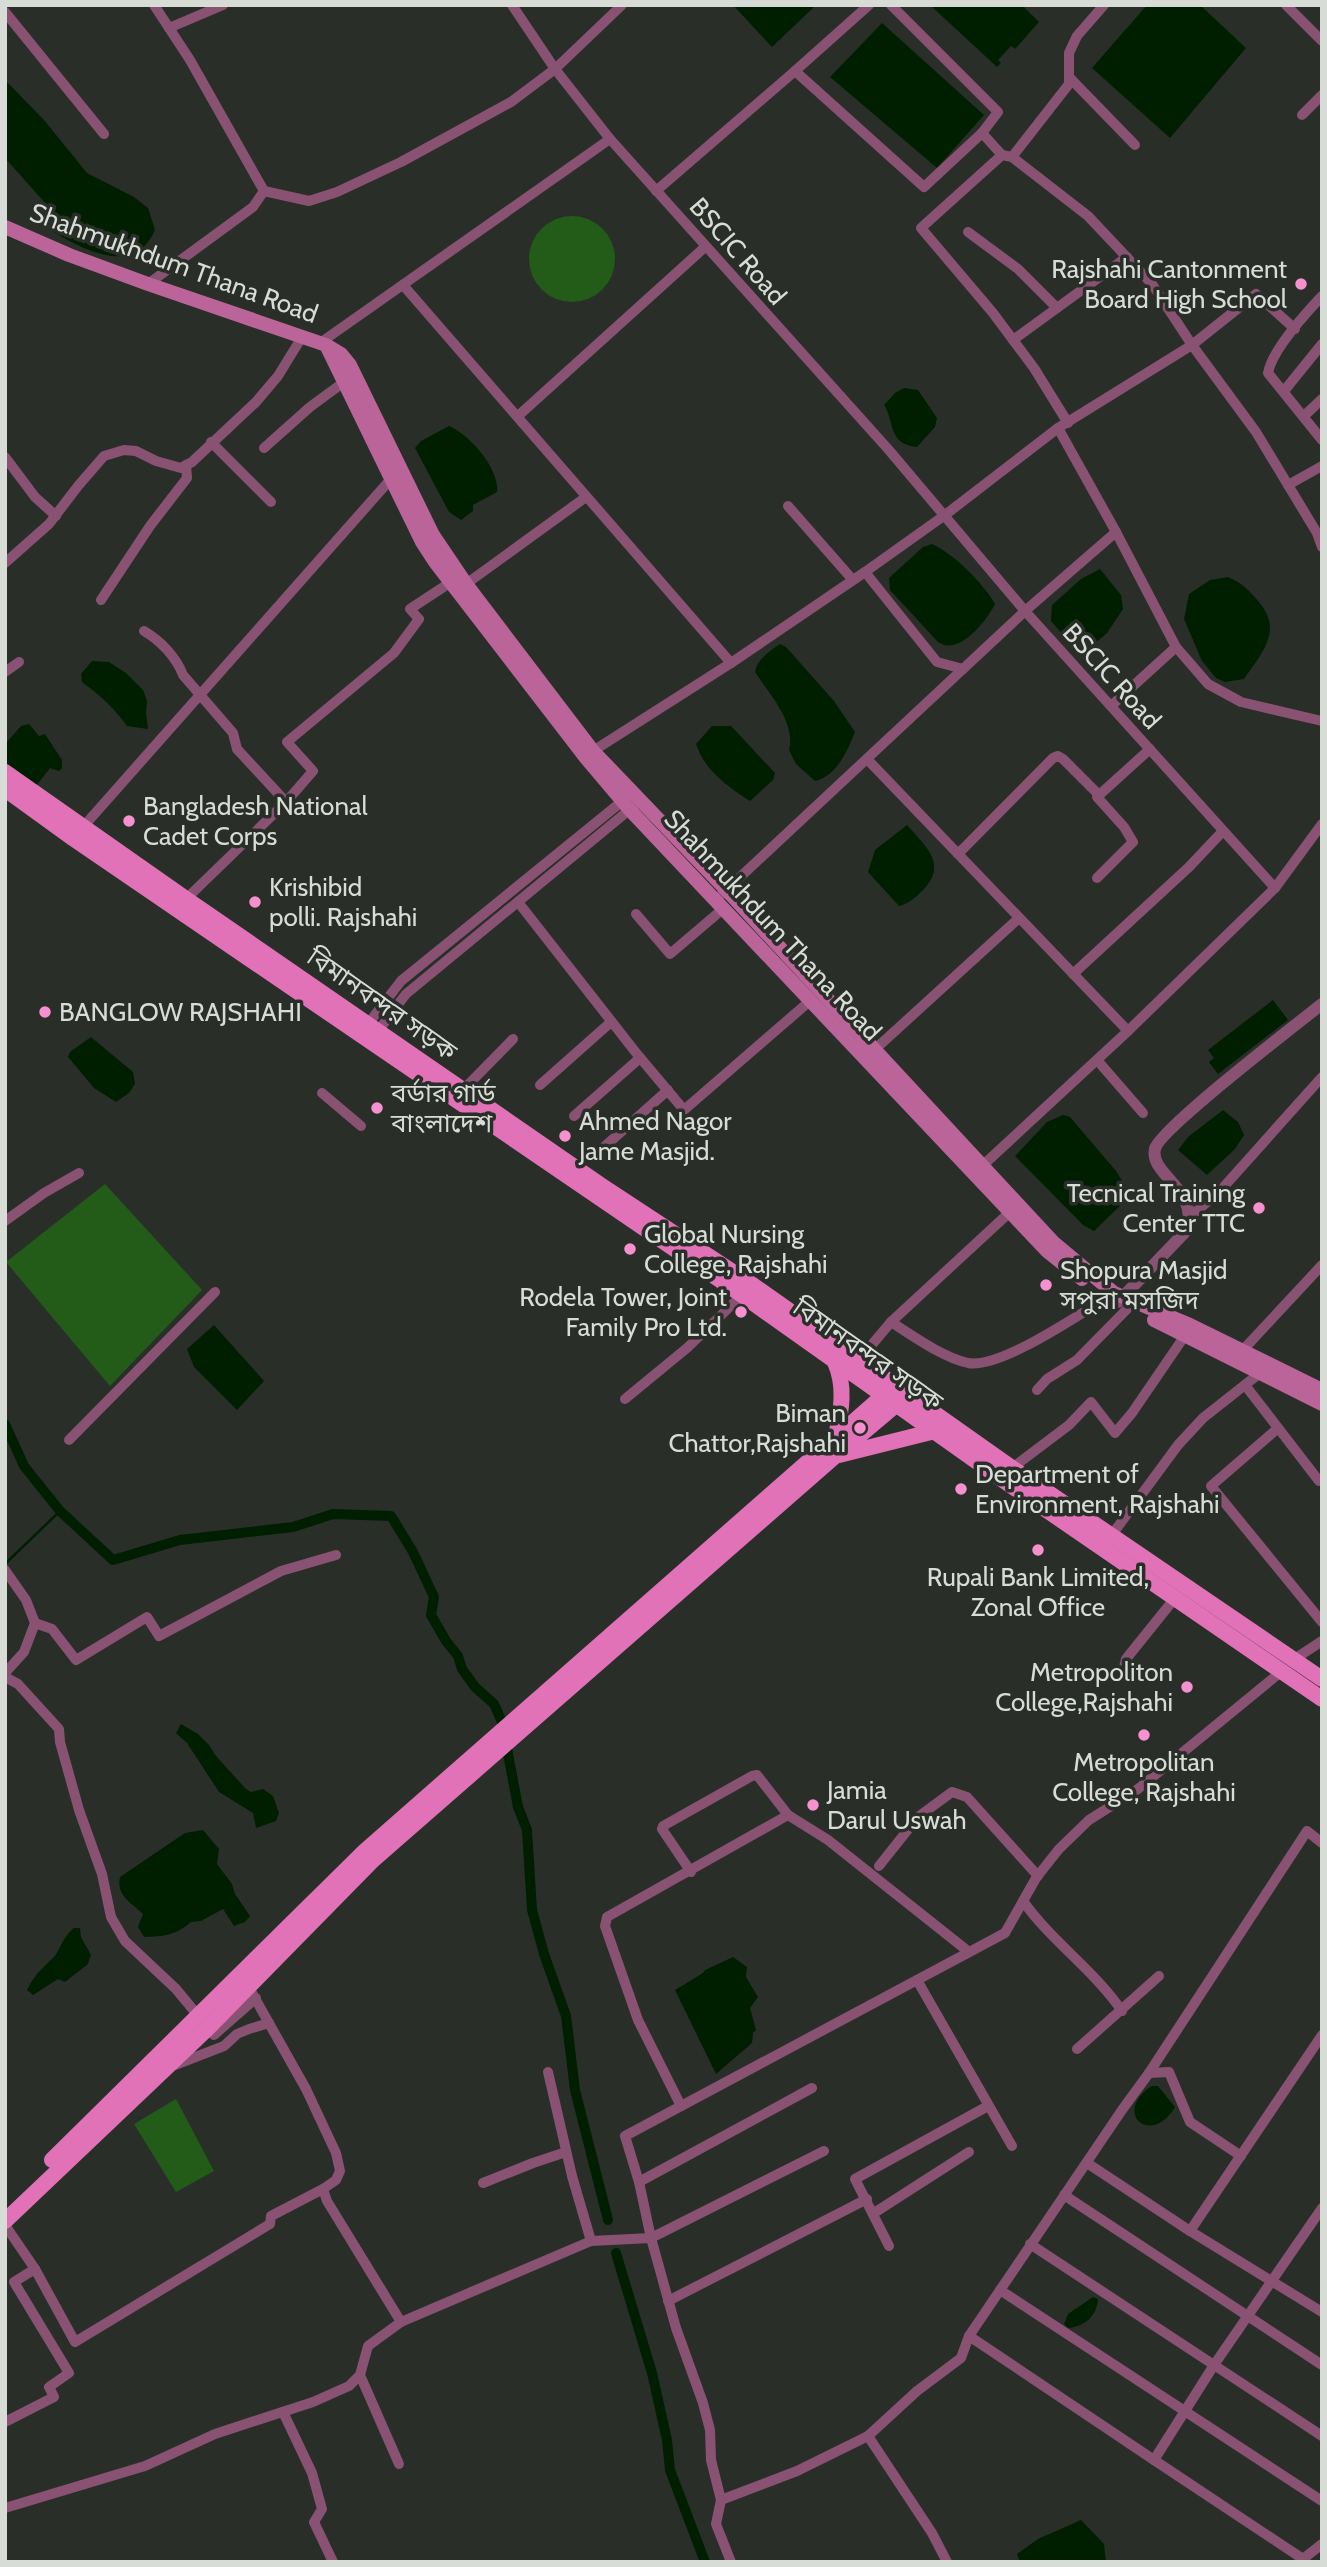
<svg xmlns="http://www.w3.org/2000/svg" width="1327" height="2567" font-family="Cabin,'Noto Sans Bengali',sans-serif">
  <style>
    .green { fill: #235b19 }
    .water { fill: #001e00 }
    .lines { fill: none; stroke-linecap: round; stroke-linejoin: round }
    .stream { stroke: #001e00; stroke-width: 2.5 }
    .canal { stroke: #001e00; stroke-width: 10 }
    .minor { stroke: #895272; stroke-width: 10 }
    .tertiary { stroke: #895272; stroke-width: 12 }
    .secondary { stroke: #bb6499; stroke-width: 14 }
    .primary { stroke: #e272b7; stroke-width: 16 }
    .poi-dot { fill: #f790ce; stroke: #292f28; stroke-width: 2.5 }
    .labels { text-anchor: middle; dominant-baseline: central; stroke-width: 7; stroke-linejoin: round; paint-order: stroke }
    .street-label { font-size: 26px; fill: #d7dcd7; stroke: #292f28 }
    .poi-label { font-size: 26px; fill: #d7dcd7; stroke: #292f28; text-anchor: start }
  </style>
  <rect width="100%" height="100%" fill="#292f28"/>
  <g class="green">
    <circle cx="572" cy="259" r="43"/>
    <path d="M105 1184 202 1290 110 1386 6 1262Z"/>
    <path d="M176 2099 214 2171 176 2192 134 2124Z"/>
  </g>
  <g class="water">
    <path d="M733 5H816L772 47Z"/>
    <path d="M930 5H1022L1039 22 1015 49 1011 46 998 60 1001 63 997 67Z"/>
    <path d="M1147 5H1200L1246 48 1170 138 1092 68Z"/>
    <path d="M882 23 984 115 937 168 830 77Z"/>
    <path d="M5 80 44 120 87 173 134 197 148 208 155 230C134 279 81 248 50 230L46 204 5 158Z"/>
    <path d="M904 388 918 390 937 418 935 427 917 447C887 444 895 421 884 405L895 393Z"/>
    <path d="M449 426C469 434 500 469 497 492L473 505V511L461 520 449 512 415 448 421 441Z"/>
    <path d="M932 544C954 554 983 583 995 604 986 622 957 658 937 641L890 590 889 578 923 547Z"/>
    <path d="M1100 569 1121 595 1123 609 1107 633 1085 652 1072 645 1051 621 1052 605 1081 579Z"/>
    <path d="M1228 577C1242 583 1249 590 1258 601 1284 630 1262 653 1244 679L1225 682 1216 678 1202 661 1184 619 1189 594 1210 580Z"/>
    <path d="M780 644 786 647 834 701 855 732C848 750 836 777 815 781L796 764 789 750C796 722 770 695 755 672 757 659 770 651 780 644Z"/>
    <path d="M92 661 109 662 126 673 143 690 147 701 146 712 148 729 127 726C115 709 99 694 82 682L81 674Z"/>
    <path d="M29 724 39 736 45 734 62 760V768L59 771 50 768 36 786 5 763V744L21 726Z"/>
    <path d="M712 726H731L775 773 773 780 750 801C728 787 704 770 696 744Z"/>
    <path d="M907 825C926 847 949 865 922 891 915 898 908 904 899 906L868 872 875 850Z"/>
    <path d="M1273 1000 1288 1020 1218 1074 1209 1062 1214 1058 1208 1050Z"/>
    <path d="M91 1037 133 1072 135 1084 129 1093 116 1102 94 1088 68 1057 70 1052Z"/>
    <path d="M1223 1110 1238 1122 1244 1135 1235 1149 1207 1175 1178 1150 1188 1137Z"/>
    <path d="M1063 1115 1070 1117 1116 1171 1124 1184 1126 1200 1094 1231 1083 1225 1015 1156 1047 1122Z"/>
    <path d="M214 1325 264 1381 237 1410 194 1367 187 1349Z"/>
    <path d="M181 1724 198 1734 209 1745 216 1756 246 1789 251 1792 263 1789 273 1796 279 1813 276 1821 256 1828 253 1813 219 1792 187 1743 176 1733Z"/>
    <path d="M203 1830 219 1849 217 1864 232 1884 235 1894 250 1916 245 1922 234 1926 223 1909 201 1921 191 1922C175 1936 164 1936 144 1937L138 1927 143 1914C131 1902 116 1896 120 1877L185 1833Z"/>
    <path d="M74 1928H80L81 1937 91 1955 88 1964 65 1982 58 1979 33 1995 27 1990C33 1977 41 1969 51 1960 60 1953 61 1938 74 1928Z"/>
    <path d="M733 1957 747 1967 746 1977 758 1997 750 2008 756 2030 753 2033 752 2043 716 2074 675 1990 703 1973 705 1970Z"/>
    <path d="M1152 2086H1158L1175 2107C1151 2148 1111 2112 1152 2086Z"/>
    <path d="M1093 2297 1098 2299C1097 2315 1085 2327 1068 2328L1064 2324 1068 2314Z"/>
    <path d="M1081 2520 1104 2544 1106 2562H1020L1017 2554 1038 2539Z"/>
  </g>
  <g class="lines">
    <path class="stream" d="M5 1564 60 1511"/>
    <g class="canal">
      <path d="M5 1424 24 1466 60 1511 113 1560 180 1540 293 1527 333 1514 391 1516 413 1552 434 1597 431 1615 446 1641 458 1656 462 1669 475 1687 494 1704 502 1722 518 1807 527 1830 532 1910 544 1954 566 2016 575 2090 608 2220"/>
      <path d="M616 2253 652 2373 667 2440 670 2470 705 2562"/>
    </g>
    <g class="minor">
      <path d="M512 5 555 69 610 139 888 449 1025 611 1275 888"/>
      <path d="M891 5 998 112 982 133"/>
      <path d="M1286 5 1322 41"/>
      <path d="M5 12 104 134"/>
      <path d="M169 28 223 5"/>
      <path d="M795 71 869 5"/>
      <path d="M1069 77 1135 145"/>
      <path d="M1302 115 1322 95"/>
      <path d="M1012 157 1069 84V53L1077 36 1104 5"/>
      <path d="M264 191 309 201 337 192 401 162 511 102 555 69 622 5"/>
      <path d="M656 191 795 71 924 187 982 133 1002 155"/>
      <path d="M968 232 1018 269 1057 308"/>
      <path d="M148 284 253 207 264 191 190 60 154 5"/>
      <path d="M403 285 731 663"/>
      <path d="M1322 296C1305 314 1272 350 1268 373L1322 440"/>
      <path d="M1013 340 1127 257"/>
      <path d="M320 343 610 139"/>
      <path d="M1284 391 1322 344"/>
      <path d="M518 416 705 247"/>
      <path d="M1304 416 1322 399"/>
      <path d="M1068 423 1034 368 993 313 921 228 1002 155 1012 157 1088 216 1152 284 1192 345 1256 432 1317 533 1322 547"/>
      <path d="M1058 428 1116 532 1176 647 1208 684 1241 702 1322 721"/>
      <path d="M211 442 271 502"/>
      <path d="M264 448 310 407 344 382"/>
      <path d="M5 457 35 497 56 516"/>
      <path d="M1288 485 1322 466"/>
      <path d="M788 506 852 579"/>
      <path d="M5 563 49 524 78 486 104 456 124 450 136 451 156 461 181 468 192 462 256 402 278 376 302 337"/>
      <path d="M865 572 937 662 963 669"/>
      <path d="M466 584 586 497"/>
      <path d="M101 600 150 526 187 478 186 465"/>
      <path d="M144 631C161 641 176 657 183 675L233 733 237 749 286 802"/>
      <path d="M5 672 19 662"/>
      <path d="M1111 706 1176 647"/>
      <path d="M593 751 731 663 865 572 945 515 1058 428 1192 345 1256 294 1295 329"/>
      <path d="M867 759 1128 1031"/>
      <path d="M83 827 390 480"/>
      <path d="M958 854 1053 758 1058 756 1063 759 1099 795"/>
      <path d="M1097 878 1133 842 1124 827 1097 797 1150 749"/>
      <path d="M722 894 1025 611 1116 532"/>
      <path d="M186 899 286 802 313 771 287 742 394 653 419 619 410 609 451 582"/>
      <path d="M518 902 637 1054 684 1110 811 1000"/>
      <path d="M636 914 670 954 724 908"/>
      <path d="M1073 974 1189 867 1223 831"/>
      <path d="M368 1024 401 981 625 799"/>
      <path d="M378 1031 406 994 634 806"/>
      <path d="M872 1052 1019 918"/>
      <path d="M1097 1060 1143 1113"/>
      <path d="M540 1085 611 1022"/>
      <path d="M463 1090 513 1039"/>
      <path d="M322 1093 361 1126"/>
      <path d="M574 1116 640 1058"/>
      <path d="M594 1156 668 1090"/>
      <path d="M980 1168 1128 1031 1275 888 1322 824"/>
      <path d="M1191 1216 1220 1191 1322 1077"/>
      <path d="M5 1221 44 1193 79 1173"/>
      <path d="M891 1322 1010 1212"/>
      <path d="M1242 1351 1322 1265"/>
      <path d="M859 1360 891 1322C913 1336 942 1357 968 1363 1001 1369 1083 1312 1114 1293"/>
      <path d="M1245 1385 1319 1481"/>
      <path d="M1037 1390 1047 1379 1077 1360 1128 1308"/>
      <path d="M625 1399 687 1348 742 1295"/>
      <path d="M1277 1429 1211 1486 1322 1622"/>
      <path d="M69 1440 215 1292"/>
      <path d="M1012 1468 1069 1425 1091 1402 1115 1433 1132 1413 1186 1334"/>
      <path d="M1111 1536 1178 1445 1203 1418 1260 1373"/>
      <path d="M5 1570 26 1600 35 1623 24 1652 5 1673"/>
      <path d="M35 1623 52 1629 76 1660 147 1617 159 1636 281 1571 336 1555"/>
      <path d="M1293 1660 1322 1641"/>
      <path d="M1123 1671 1126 1659 1175 1598"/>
      <path d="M5 1677 18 1684 59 1729 60 1742 79 1810 102 1874 111 1917 125 1941 176 1989 214 2035 256 1998"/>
      <path d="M788 1815 828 1840 969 1952"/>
      <path d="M879 1866 918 1817 952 1792 967 1797 1038 1876"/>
      <path d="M1023 1901C1052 1942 1094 1970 1122 2011"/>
      <path d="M917 1980 1012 2146"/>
      <path d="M252 1993 306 2089 336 2153 340 2171 336 2180 323 2189 327 2201 401 2322"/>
      <path d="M1322 2035 1190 2231 1322 2312"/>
      <path d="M1077 2049 1159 1976"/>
      <path d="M175 2065 224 2046 237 2034 249 2029 269 2023"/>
      <path d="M548 2072 572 2176 591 2241"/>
      <path d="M1149 2073 1169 2072 1190 2122 1241 2156"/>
      <path d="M681 2106 638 2020 605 1926 607 1917 788 1815 757 1775 752 1776 663 1826 662 1829 691 1872"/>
      <path d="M1087 2163 1190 2231"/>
      <path d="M639 2182 812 2088"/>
      <path d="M483 2183 533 2163 566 2152"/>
      <path d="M1064 2195 1322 2365"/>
      <path d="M1322 2208 1214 2365 1154 2460 1303 2559 1322 2544"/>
      <path d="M874 2213 969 2152"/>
      <path d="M5 2225 35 2269 14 2282 69 2373 49 2387 54 2397 5 2422"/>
      <path d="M1030 2244 1322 2436"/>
      <path d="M889 2246 855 2179 988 2106"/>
      <path d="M35 2269 75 2342 270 2224 271 2216 323 2189"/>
      <path d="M1000 2290 1322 2501"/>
      <path d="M668 2301 867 2199"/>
      <path d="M969 2336 961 2358 917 2391 868 2436 797 2471 721 2500 711 2460 710 2430 703 2403 676 2328 651 2238 639 2182 625 2136 1005 1933 1036 1878 1059 1849 1089 1820 1138 1789 1282 1671"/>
      <path d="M360 2375 399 2464"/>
      <path d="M283 2412 312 2473 322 2509 314 2522 333 2562"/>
      <path d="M868 2436 932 2533 947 2562"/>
      <path d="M1154 2460 969 2336 1122 2110 1149 2073 1307 1831 1322 1843"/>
      <path d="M721 2500 716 2524 731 2562"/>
      <path d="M5 2508 145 2466 215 2434 313 2402 349 2386 360 2375 368 2346 401 2322 591 2241 651 2238 824 2151"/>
    </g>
    <path class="tertiary" d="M1118 1302 1187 1230C1199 1188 1149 1175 1155 1149 1159 1130 1298 1023 1322 1004"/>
    <g class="secondary">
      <path d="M5 227 69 255 148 284 326 345 341 354 350 365 433 535 466 584 593 751 734 898 1054 1243 1114 1293 1190 1325 1322 1390"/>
      <path d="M327 347 422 542 435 562 586 758 630 810 1047 1251 1082 1279"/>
      <path d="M1154 1320 1322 1404"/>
    </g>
    <g class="primary">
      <path d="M5 772 186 899 602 1186 754 1286 1012 1468 1322 1679"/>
      <path d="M5 789 74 839 742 1295 1000 1478 1322 1699"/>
      <path d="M835 1362C846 1387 841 1411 836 1437"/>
      <path d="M839 1455 935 1431"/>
      <path d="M52 2160 365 1851 884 1395"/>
      <path d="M5 2221 207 2029 373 1860 834 1457 897 1404"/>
    </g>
  </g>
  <g class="poi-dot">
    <circle cx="1301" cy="284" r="7"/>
    <circle cx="129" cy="821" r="7"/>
    <circle cx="255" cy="902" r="7"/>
    <circle cx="45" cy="1012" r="7"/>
    <circle cx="377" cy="1108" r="7"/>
    <circle cx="565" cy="1136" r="7"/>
    <circle cx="1259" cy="1208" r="7"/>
    <circle cx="630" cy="1249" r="7"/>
    <circle cx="1046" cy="1285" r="7"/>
    <circle cx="741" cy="1312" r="7"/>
    <circle cx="860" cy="1428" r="7"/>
    <circle cx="961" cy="1489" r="7"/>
    <circle cx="1038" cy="1550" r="7"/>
    <circle cx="1187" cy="1687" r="7"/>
    <circle cx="1144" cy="1735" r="7"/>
    <circle cx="813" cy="1805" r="7"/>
  </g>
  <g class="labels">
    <g class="street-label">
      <text transform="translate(738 251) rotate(49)">BSCIC Road</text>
      <text transform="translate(174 263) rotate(20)">Shahmukhdum Thana Road</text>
      <text transform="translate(1112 676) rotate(48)">BSCIC Road</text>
      <text transform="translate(773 925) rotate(47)">Shahmukhdum Thana Road</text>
      <text transform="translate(382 1004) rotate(35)">বিমানবন্দর সড়ক</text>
      <text transform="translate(868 1354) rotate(35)">বিমানবন্দর সড়ক</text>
    </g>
    <g class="poi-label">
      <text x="1287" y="269" text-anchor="end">Rajshahi Cantonment<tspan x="1287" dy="30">Board High School</tspan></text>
      <text x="143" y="806">Bangladesh National<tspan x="143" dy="30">Cadet Corps</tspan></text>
      <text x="269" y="887">Krishibid<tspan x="269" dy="30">polli. Rajshahi</tspan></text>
      <text x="59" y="1012">BANGLOW RAJSHAHI</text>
      <text x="391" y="1093">বর্ডার গার্ড<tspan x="391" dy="30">বাংলাদেশ</tspan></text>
      <text x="579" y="1121">Ahmed Nagor<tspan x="579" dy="30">Jame Masjid.</tspan></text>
      <text x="1245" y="1193" text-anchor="end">Tecnical Training<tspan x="1245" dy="30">Center TTC</tspan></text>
      <text x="644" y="1234">Global Nursing<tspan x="644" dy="30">College, Rajshahi</tspan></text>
      <text x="1060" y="1270">Shopura Masjid<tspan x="1060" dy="30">সপুরা মসজিদ</tspan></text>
      <text x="727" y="1297" text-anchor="end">Rodela Tower, Joint<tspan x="727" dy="30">Family Pro Ltd.</tspan></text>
      <text x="846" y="1413" text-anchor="end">Biman<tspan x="846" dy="30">Chattor,Rajshahi</tspan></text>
      <text x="975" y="1474">Department of<tspan x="975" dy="30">Environment, Rajshahi</tspan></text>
      <text x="1038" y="1577" text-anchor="middle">Rupali Bank Limited,<tspan x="1038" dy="30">Zonal Office</tspan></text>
      <text x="1173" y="1672" text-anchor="end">Metropoliton<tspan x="1173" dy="30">College,Rajshahi</tspan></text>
      <text x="1144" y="1762" text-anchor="middle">Metropolitan<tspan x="1144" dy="30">College, Rajshahi</tspan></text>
      <text x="827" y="1790">Jamia<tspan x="827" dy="30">Darul Uswah</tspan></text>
    </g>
  </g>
  <rect width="1327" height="2567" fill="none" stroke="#d7dcd7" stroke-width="14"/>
</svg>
